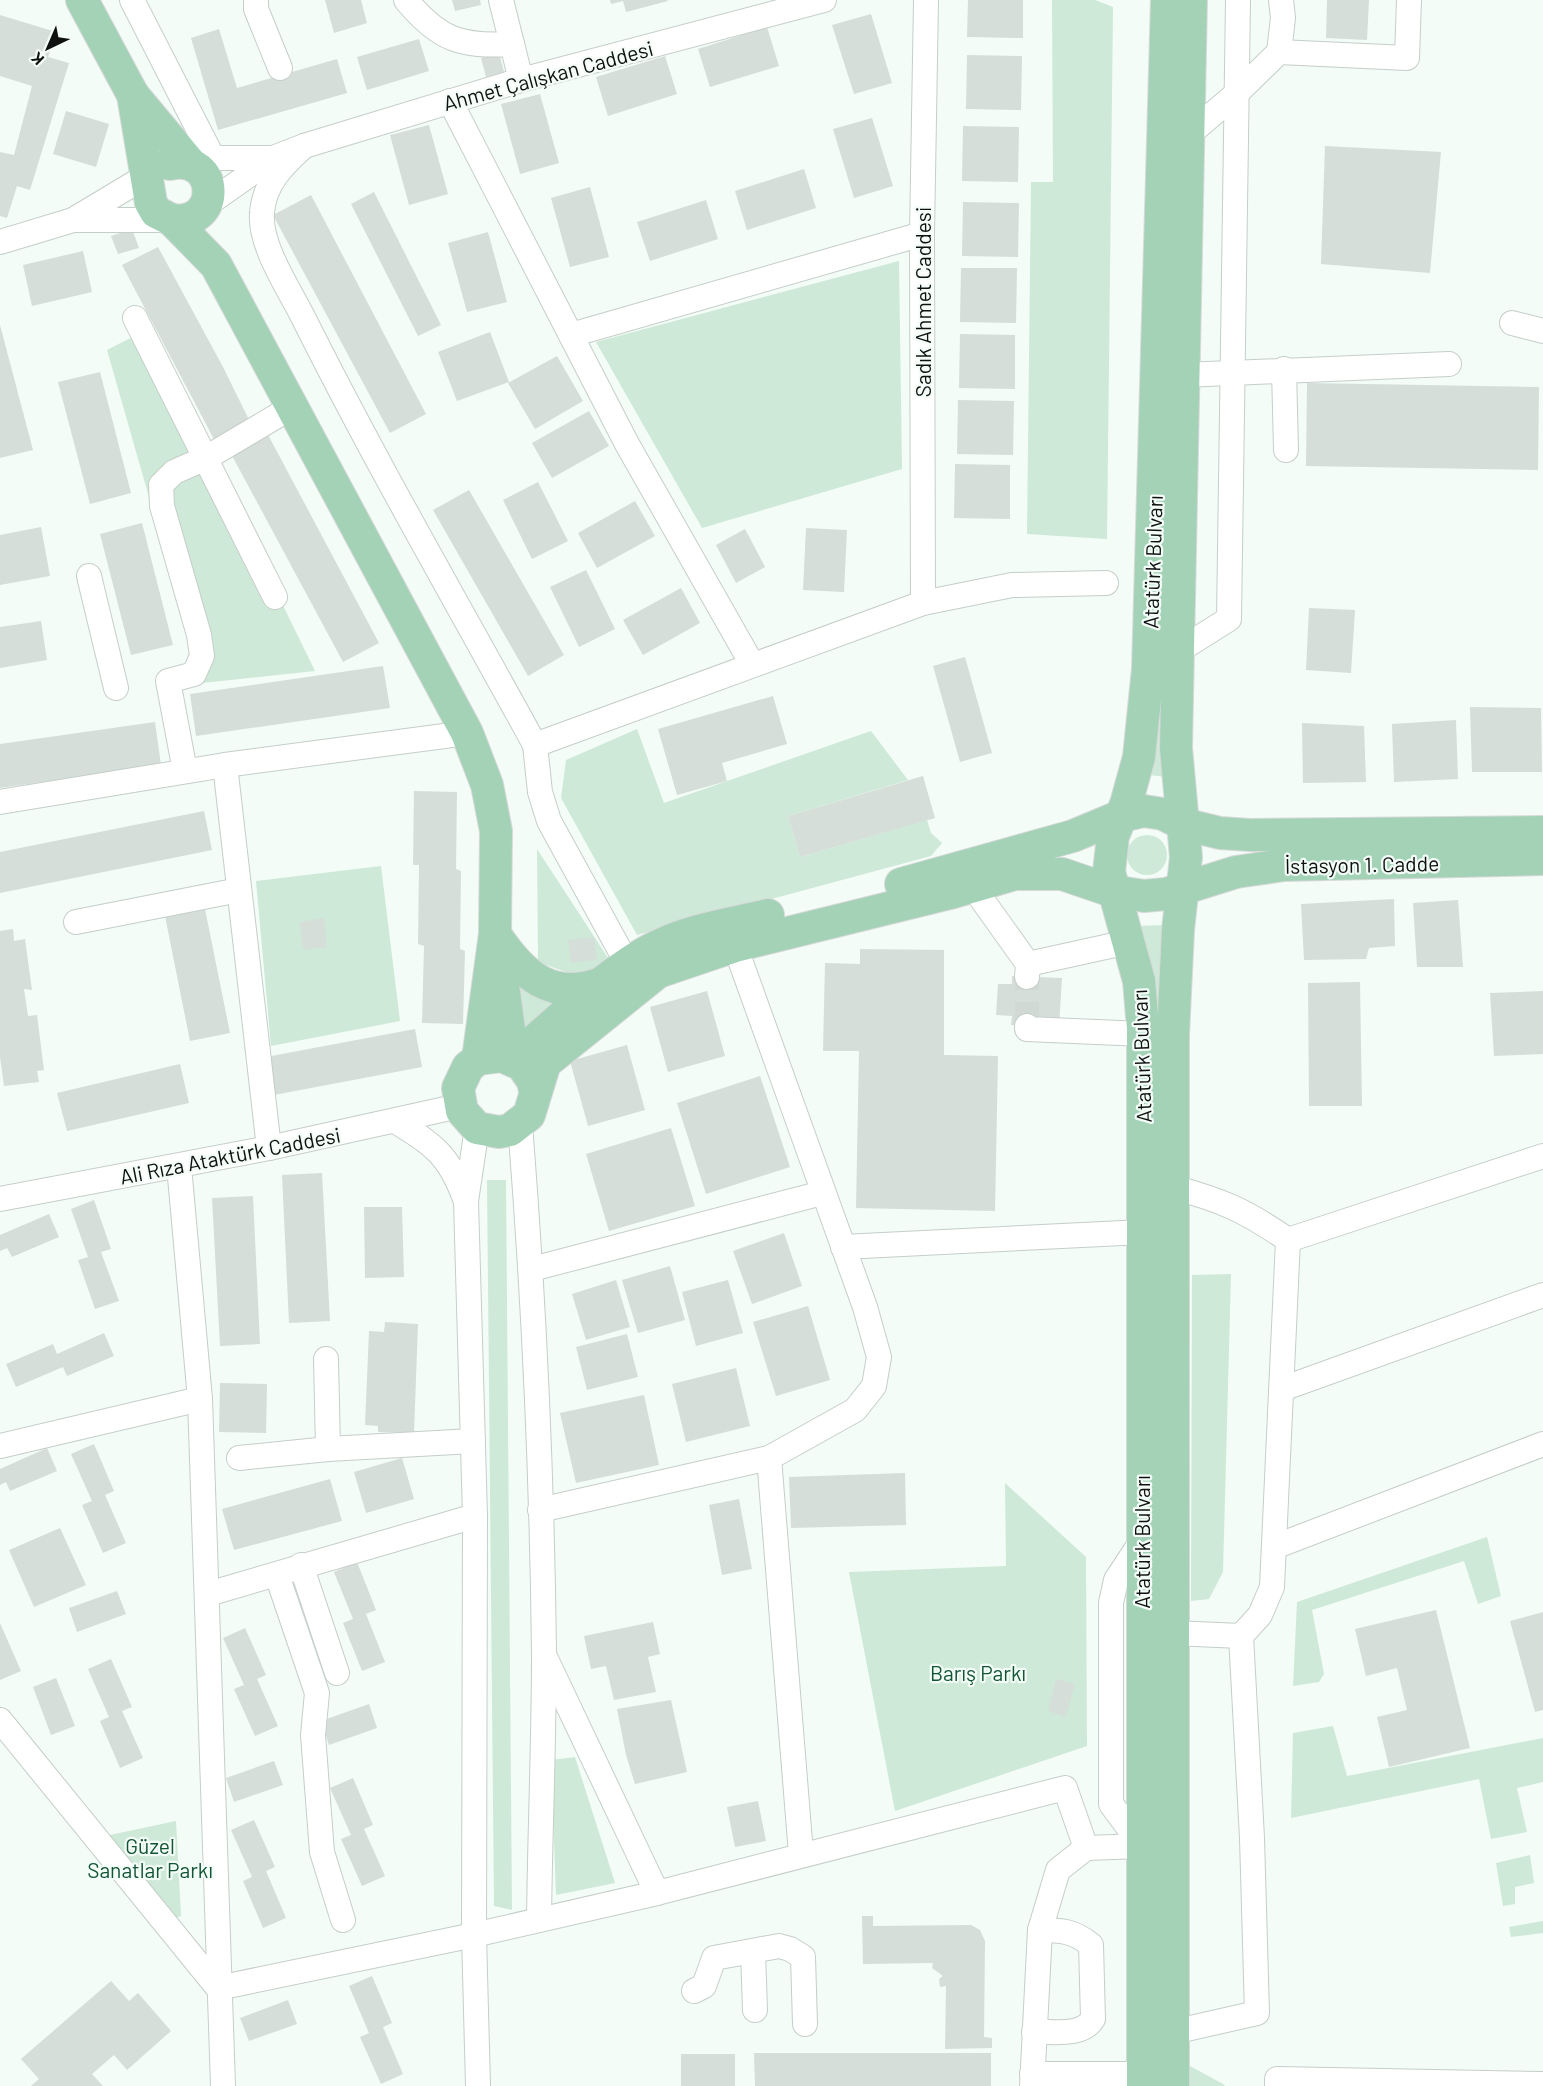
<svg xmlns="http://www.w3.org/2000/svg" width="1543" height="2086" font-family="Barlow,sans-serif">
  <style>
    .green { fill: #cee9d7 }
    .building { fill: #d5ded8 }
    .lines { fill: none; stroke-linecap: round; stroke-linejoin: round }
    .minor-tunnel { stroke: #d1d9d4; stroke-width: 24; stroke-dasharray: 24 12; stroke-linecap: butt }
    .minor-casing { stroke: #c5cec8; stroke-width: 26 }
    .major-casing { stroke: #d8d9d9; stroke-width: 34 }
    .minor { stroke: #fff; stroke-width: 24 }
    .major { stroke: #a3d2b7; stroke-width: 32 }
    .labels { text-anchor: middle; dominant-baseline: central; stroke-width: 4.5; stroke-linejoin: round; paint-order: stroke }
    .street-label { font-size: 21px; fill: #0e110f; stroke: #f3fcf7 }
    .park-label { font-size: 21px; fill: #125535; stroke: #f3fcf7 }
  </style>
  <rect width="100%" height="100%" fill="#f3fcf7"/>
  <g class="green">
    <path d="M1052 0H1095L1113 7 1107 539 1027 534 1031 182H1053Z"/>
    <path d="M899 261 902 469 702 528 596 342Z"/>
    <path d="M148 329 315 671 202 683 107 350Z"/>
    <path d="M1163 724 1166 777 1149 775 1158 725Z"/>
    <path d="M637 729 664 803 871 731 908 780 788 816 800 857 927 820 931 833 942 843 931 856 637 935 561 798 566 760Z"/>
    <circle cx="1147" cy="855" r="20"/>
    <path d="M537 849 610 961 582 978 538 962Z"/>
    <path d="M381 866 400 1021 271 1046 256 881Z"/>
    <path d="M1165 925 1161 1005H1154L1136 926Z"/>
    <path d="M516 985 542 999 559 1001 522 1032Z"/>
    <path d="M487 1180H506L512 1910 494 1906Z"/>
    <path d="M1231 1274 1223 1572 1209 1599 1191 1601 1192 1275Z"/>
    <path d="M1005 1483 1086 1557 1087 1746 895 1811 849 1572 1006 1566Z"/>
    <path d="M1487 1537 1501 1596 1478 1604 1464 1561 1312 1610 1324 1674 1319 1682 1293 1686 1297 1602Z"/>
    <path d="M1333 1726 1347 1776 1543 1738V1782L1517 1788 1527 1832 1491 1839 1479 1779 1291 1818 1293 1733Z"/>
    <path d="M575 1757 615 1883 556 1895 551 1760Z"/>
    <path d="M176 1821 181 1916 169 1921 105 1836Z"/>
    <path d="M1530 1855 1534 1883 1515 1887V1904L1503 1906 1496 1863Z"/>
    <path d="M1543 1921V1933L1511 1937 1509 1927Z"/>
    <path d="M1190 2066 1223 2084 1225 2086H1190Z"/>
  </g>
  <g class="building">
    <path d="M325 0H361L367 23 334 33Z"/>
    <path d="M452 0H480L481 5 455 11Z"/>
    <path d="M610 0H667L668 1 626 12 623 1 611 4Z"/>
    <path d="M968 0H1023V38L967 37Z"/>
    <path d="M1327 0H1369L1367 40 1326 38Z"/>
    <path d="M871 14 892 83 854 94 832 25Z"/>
    <path d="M0 15 56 32 48 57 69 63 30 190 17 186 7 218 0 216V152L14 155 32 86 0 76Z"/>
    <path d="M767 27 779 66 710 87 698 49Z"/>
    <path d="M219 29 237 88 337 59 347 93 218 130 191 38Z"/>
    <path d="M419 39 429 71 367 90 357 57Z"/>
    <path d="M499 53 504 72 486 77 481 58Z"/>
    <path d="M967 55 1022 56 1021 110 966 109Z"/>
    <path d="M665 56 677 94 608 116 596 77Z"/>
    <path d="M540 94 559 163 520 174 501 104Z"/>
    <path d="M66 111 109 124 96 167 53 154Z"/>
    <path d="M872 118 893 186 854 198 833 129Z"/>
    <path d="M429 125 448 194 409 205 390 135Z"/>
    <path d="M963 126 1019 127 1018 182 962 181Z"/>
    <path d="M1325 146 1441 152 1430 273 1321 264Z"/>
    <path d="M804 169 816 208 747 230 735 191Z"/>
    <path d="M590 187 609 257 570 267 551 198Z"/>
    <path d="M374 192 441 325 418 336 351 204Z"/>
    <path d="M311 195 426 414 390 433 273 215Z"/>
    <path d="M706 200 718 239 650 261 637 222Z"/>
    <path d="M963 202 1019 203 1018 257 962 256Z"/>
    <path d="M132 229 139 248 118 254 111 236Z"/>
    <path d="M488 232 507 302 467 312 448 243Z"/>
    <path d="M158 247 223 367 252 426 216 443 122 265Z"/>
    <path d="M83 251 92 292 32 306 23 265Z"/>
    <path d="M961 268H1017L1016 323 960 322Z"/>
    <path d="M0 325 33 450 0 458Z"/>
    <path d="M490 332 509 382 457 401 438 352Z"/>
    <path d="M960 334 1015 335V389L959 388Z"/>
    <path d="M557 356 583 401 535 429 508 383Z"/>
    <path d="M100 372 131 493 90 504 58 382Z"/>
    <path d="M1307 383 1539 387 1538 470 1306 466Z"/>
    <path d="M958 400 1014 401 1013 455 957 454Z"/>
    <path d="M589 411 609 446 552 478 532 443Z"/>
    <path d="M266 431 379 643 343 662 229 450Z"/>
    <path d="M955 464 1010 465V519L954 518Z"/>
    <path d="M538 482 568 541 532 559 503 500Z"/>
    <path d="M469 490 564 655 528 676 433 510Z"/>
    <path d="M635 501 655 536 597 568 578 533Z"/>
    <path d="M142 523 173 645 131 655 100 534Z"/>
    <path d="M41 527 50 576 0 585V535Z"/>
    <path d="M806 528 847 530 844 592 803 590Z"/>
    <path d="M745 529 765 567 736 583 716 545Z"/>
    <path d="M586 570 615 629 579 647 550 587Z"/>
    <path d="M681 588 700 623 643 655 623 620Z"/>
    <path d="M1309 608 1355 610 1351 673 1306 670Z"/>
    <path d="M41 621 47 660 0 668V627Z"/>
    <path d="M965 657 992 753 960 762 933 666Z"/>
    <path d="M383 666 390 708 196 736 190 694Z"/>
    <path d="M773 696 787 744 722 763 727 781 677 795 658 729Z"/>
    <path d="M1470 707 1541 708 1542 772H1472Z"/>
    <path d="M1456 720 1458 779 1394 782 1392 724Z"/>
    <path d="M155 722 161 765 0 788V744Z"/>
    <path d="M1302 723 1364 726 1366 782 1303 783Z"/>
    <path d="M923 776 935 818 800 857 788 816Z"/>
    <path d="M414 791 457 792 456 869 461 871 460 949 465 951 463 1024 422 1023 424 946 418 944 419 865H413Z"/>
    <path d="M204 811 212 850 0 893V852Z"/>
    <path d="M1394 899 1395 946 1369 948 1366 959 1304 960 1301 904Z"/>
    <path d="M1458 900 1463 967H1417L1413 903Z"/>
    <path d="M205 909 230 1033 190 1041 165 916Z"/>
    <path d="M324 918 327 947 303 950 300 922Z"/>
    <path d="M13 929 14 941 25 939 32 990 24 989 28 1016 37 1015 44 1070 37 1071 39 1082 4 1086 0 1057V931Z"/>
    <path d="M594 937 597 960 571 963 568 940Z"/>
    <path d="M860 949 944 950V1055L998 1056 995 1211 856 1208 859 1051H823L825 963 860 964Z"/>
    <path d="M1012 976 1062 978 1059 1026 1011 1025 1012 1016 996 1015 998 984H1012Z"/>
    <path d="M1360 982 1362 1106H1309L1308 983Z"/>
    <path d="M707 991 725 1056 668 1072 650 1007Z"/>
    <path d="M1543 991V1054L1494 1056 1490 993Z"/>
    <path d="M415 1029 422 1067 274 1095 266 1057Z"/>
    <path d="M627 1045 645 1110 588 1126 570 1061Z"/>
    <path d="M180 1064 189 1103 67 1131 57 1093Z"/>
    <path d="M760 1076 790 1167 706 1194 677 1103Z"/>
    <path d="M671 1128 695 1206 609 1231 586 1154Z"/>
    <path d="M322 1173 330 1321 289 1323 282 1175Z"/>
    <path d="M253 1196 260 1344 220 1346 212 1198Z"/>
    <path d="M94 1200 111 1249 101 1252 119 1301 95 1309 78 1260 88 1257 71 1209Z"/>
    <path d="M364 1207H402L404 1277 365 1278Z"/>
    <path d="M49 1214 59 1237 12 1257 7 1248 0 1251V1235Z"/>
    <path d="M784 1233 802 1286 752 1304 733 1251Z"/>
    <path d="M670 1266 685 1320 638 1333 622 1280Z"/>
    <path d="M616 1280 630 1327 586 1340 572 1294Z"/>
    <path d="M728 1280 743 1333 696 1346 682 1292Z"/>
    <path d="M808 1306 830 1380 776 1396 753 1322Z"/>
    <path d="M385 1322 418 1324 414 1433 378 1432V1426L365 1425 369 1331 384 1332Z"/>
    <path d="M104 1333 114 1356 67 1376 63 1367 16 1387 6 1364 53 1344 57 1354Z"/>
    <path d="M627 1334 638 1377 587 1390 576 1347Z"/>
    <path d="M736 1368 750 1426 686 1442 672 1384Z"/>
    <path d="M220 1383 267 1384 266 1433 219 1432Z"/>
    <path d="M644 1395 659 1465 576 1483 560 1413Z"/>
    <path d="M94 1444 114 1491 105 1495 126 1543 103 1553 82 1505 92 1501 71 1454Z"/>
    <path d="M47 1448 57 1471 10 1491 6 1482 0 1485V1469Z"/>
    <path d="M402 1458 414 1499 366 1513 354 1472Z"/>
    <path d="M905 1473 906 1525 791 1528 789 1477Z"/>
    <path d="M330 1479 342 1521 234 1550 222 1509Z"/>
    <path d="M739 1499 752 1569 722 1575 709 1505Z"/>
    <path d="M60 1528 86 1585 34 1607 9 1550Z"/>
    <path d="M357 1562 376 1610 366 1614 385 1662 362 1671 343 1623 353 1619 334 1572Z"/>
    <path d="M117 1591 126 1614 77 1632 69 1608Z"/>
    <path d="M1436 1610 1470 1748 1389 1767 1377 1717 1407 1710 1397 1668 1366 1676 1355 1629Z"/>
    <path d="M1543 1612V1710L1535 1712 1510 1621Z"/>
    <path d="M653 1622 660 1654 648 1657 656 1692 614 1700 606 1666 591 1669 584 1636Z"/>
    <path d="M0 1623 21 1671 0 1680Z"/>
    <path d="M245 1628 266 1675 257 1679 278 1726 255 1736 234 1689 244 1685 223 1638Z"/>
    <path d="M111 1659 132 1707 122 1711 143 1758 120 1768 100 1721 109 1717 88 1669Z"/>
    <path d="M56 1678 75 1726 51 1735 33 1687Z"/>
    <path d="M1056 1679 1075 1684 1066 1717 1048 1711Z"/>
    <path d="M671 1700 687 1772 635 1784 626 1755 617 1709Z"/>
    <path d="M369 1704 377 1728 329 1745 321 1721Z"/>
    <path d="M274 1761 283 1785 234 1802 226 1778Z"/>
    <path d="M353 1778 373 1825 364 1829 385 1876 362 1886 341 1839 351 1835 330 1788Z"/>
    <path d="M758 1801 766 1841 735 1847 727 1807Z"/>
    <path d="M254 1820 275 1867 266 1871 286 1918 263 1928 243 1881 252 1877 231 1830Z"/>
    <path d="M862 1916H873V1926L971 1925 980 1930 985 1941 984 2037 992 2038V2048L945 2049 946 1986 940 1987 939 1979 943 1976 932 1968 933 1963 863 1964Z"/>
    <path d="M372 1976 392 2023 383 2027 403 2074 381 2084 360 2037 369 2033 349 1986Z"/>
    <path d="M111 1981 129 2001 138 1993 171 2031 127 2070 114 2055 92 2074 103 2086H31L39 2079 21 2059Z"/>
    <path d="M288 2000 297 2024 249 2041 240 2018Z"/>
    <path d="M754 2053H991V2086H755Z"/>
    <rect x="681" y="2054" width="54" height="32"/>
  </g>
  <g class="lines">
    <path class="minor-tunnel" d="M1027 1026V977"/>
    <g class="minor-casing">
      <g id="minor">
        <path d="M132 0 213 158"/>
        <path d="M256 0V9L280 68"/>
        <path d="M406 0C439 40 461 47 512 44"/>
        <path d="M501 0 521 80"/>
        <path d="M1279 52 1407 58 1409 0"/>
        <path d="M450 101 627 444 752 664"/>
        <path d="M1188 135 1235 95 1279 52 1283 18 1281 0"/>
        <path d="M304 146C284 164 264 183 262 213 259 246 291 292 305 321 377 465 458 604 535 745L540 792 549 821 628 965"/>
        <path d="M198 161 213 158H273"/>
        <path d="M205 206 273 158 304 146 521 80 824 0"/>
        <path d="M73 220H172"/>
        <path d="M0 242 73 220 148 175"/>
        <path d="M135 318 275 597"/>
        <path d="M1512 323 1543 331"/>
        <path d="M571 335 922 234"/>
        <path d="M1284 369 1286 450"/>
        <path d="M1183 375 1449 364"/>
        <path d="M89 576 116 688"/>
        <path d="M923 603 922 234 926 0"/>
        <path d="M1178 651 1229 619 1238 0"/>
        <path d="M535 745 923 603 1012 585 1106 583"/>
        <path d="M225 765 269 1148"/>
        <path d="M185 771 168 681 194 674 202 656 199 635 162 506 161 485 174 472 206 458 292 407"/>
        <path d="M0 802 225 765 467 733"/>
        <path d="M973 887 1028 964 1027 977"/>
        <path d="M76 922 239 890"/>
        <path d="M1028 964 1128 942"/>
        <path d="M1027 1026V1029L1143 1034"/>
        <path d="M395 1121C434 1145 449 1155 465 1199"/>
        <path d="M520 1124C534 1300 542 1477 544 1653 544 1742 540 1831 539 1920"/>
        <path d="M477 1128 466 1201 475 1516 474 1935 478 2086"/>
        <path d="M179 1166 200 1399 223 2086"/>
        <path d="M1172 1187C1222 1200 1246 1211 1288 1240"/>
        <path d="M0 1199 269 1148 459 1106"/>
        <path d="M1288 1240 1543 1156"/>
        <path d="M843 1247 1143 1232"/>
        <path d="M532 1269 822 1193"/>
        <path d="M326 1359 328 1449"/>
        <path d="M1282 1389 1543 1295"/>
        <path d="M0 1446 200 1399"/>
        <path d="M239 1458 328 1449 473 1441"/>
        <path d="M769 1458 801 1854"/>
        <path d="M540 1510 769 1458 855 1410 874 1386 879 1357 865 1307 735 946"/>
        <path d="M1141 1542 1116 1580 1111 1603V1804L1142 1846"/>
        <path d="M1274 1547 1543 1444"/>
        <path d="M301 1565 337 1673"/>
        <path d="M277 1575 317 1693 313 1735 322 1852 343 1920"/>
        <path d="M208 1594 475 1516"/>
        <path d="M1172 1633 1241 1636 1260 1615 1272 1587 1288 1240"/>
        <path d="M546 1659 657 1893"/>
        <path d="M0 1720 218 1988 474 1935 657 1893 1065 1788 1086 1848 1142 1846"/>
        <path d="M753 1952 755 2010"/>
        <path d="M694 1991 704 1986 714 1958 779 1946 790 1949 803 1957 805 2024"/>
        <path d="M1034 2032C1052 2031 1082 2037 1093 2019L1091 1945C1074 1931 1061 1930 1040 1930"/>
        <path d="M1173 2032 1257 2013 1252 1838 1241 1636"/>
        <path d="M1032 2074H1143"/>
        <path d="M1032 2086 1040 1930 1058 1870 1086 1848"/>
        <path d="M1277 2086V2079L1543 2084"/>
      </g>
    </g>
    <g class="major-casing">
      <g id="major">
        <path d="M82 0 133 95 189 162"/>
        <path d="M133 95 151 203 156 212 172 220 216 265 467 733 487 785 496 831 495 934 478 1059"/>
        <path d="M170 164C220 153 222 227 172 220"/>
        <path d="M901 884 1073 836 1121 816 1144 811 1163 814 1183 824 1220 833 1250 835 1543 832"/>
        <path d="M495 934C522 975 552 1002 602 983"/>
        <path d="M501 971 513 1059"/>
        <path d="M513 1059C554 1025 611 968 658 946 692 929 731 924 768 915"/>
        <path d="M535 1091 533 1081 522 1065 502 1056 478 1059 468 1067 458 1088 462 1111 477 1128 499 1132 510 1130 529 1115 545 1063 658 972 735 946 954 892 1015 874H1062L1112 891 1144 896 1166 894 1236 872 1284 865 1543 859"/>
        <path d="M1143 2086V1028L1139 981 1109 872 1113 836 1126 804 1139 757 1148 669 1167 0"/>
        <path d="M1173 2086V1035L1178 930 1186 857 1176 748 1191 0"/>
      </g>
    </g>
    <use href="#minor" class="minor"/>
    <use href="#major" class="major"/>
  </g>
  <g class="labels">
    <g class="street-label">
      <text transform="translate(548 75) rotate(-15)">Ahmet Çalışkan Caddesi</text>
      <text transform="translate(922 302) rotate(-90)">Sadık Ahmet Caddesi</text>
      <text transform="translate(1152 562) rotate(-88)">Atatürk Bulvarı</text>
      <text transform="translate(1362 864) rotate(-1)">İstasyon 1. Cadde</text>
      <text transform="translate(1141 1056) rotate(-92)">Atatürk Bulvarı</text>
      <text transform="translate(230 1155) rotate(-11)">Ali Rıza Ataktürk Caddesi</text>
      <text transform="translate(1141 1542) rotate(-90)">Atatürk Bulvarı</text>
    </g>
    <g class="park-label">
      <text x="978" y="1672">Barış Parkı</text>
      <text x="150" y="1845">Güzel<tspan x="150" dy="24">Sanatlar Parkı</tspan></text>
    </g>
  </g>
  <g transform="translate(48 48) rotate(224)" stroke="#f3fcf7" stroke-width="4.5" paint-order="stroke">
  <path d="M0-4.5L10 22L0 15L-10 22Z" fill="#0e110f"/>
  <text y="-9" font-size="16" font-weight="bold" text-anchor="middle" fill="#0e110f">K</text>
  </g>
</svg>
